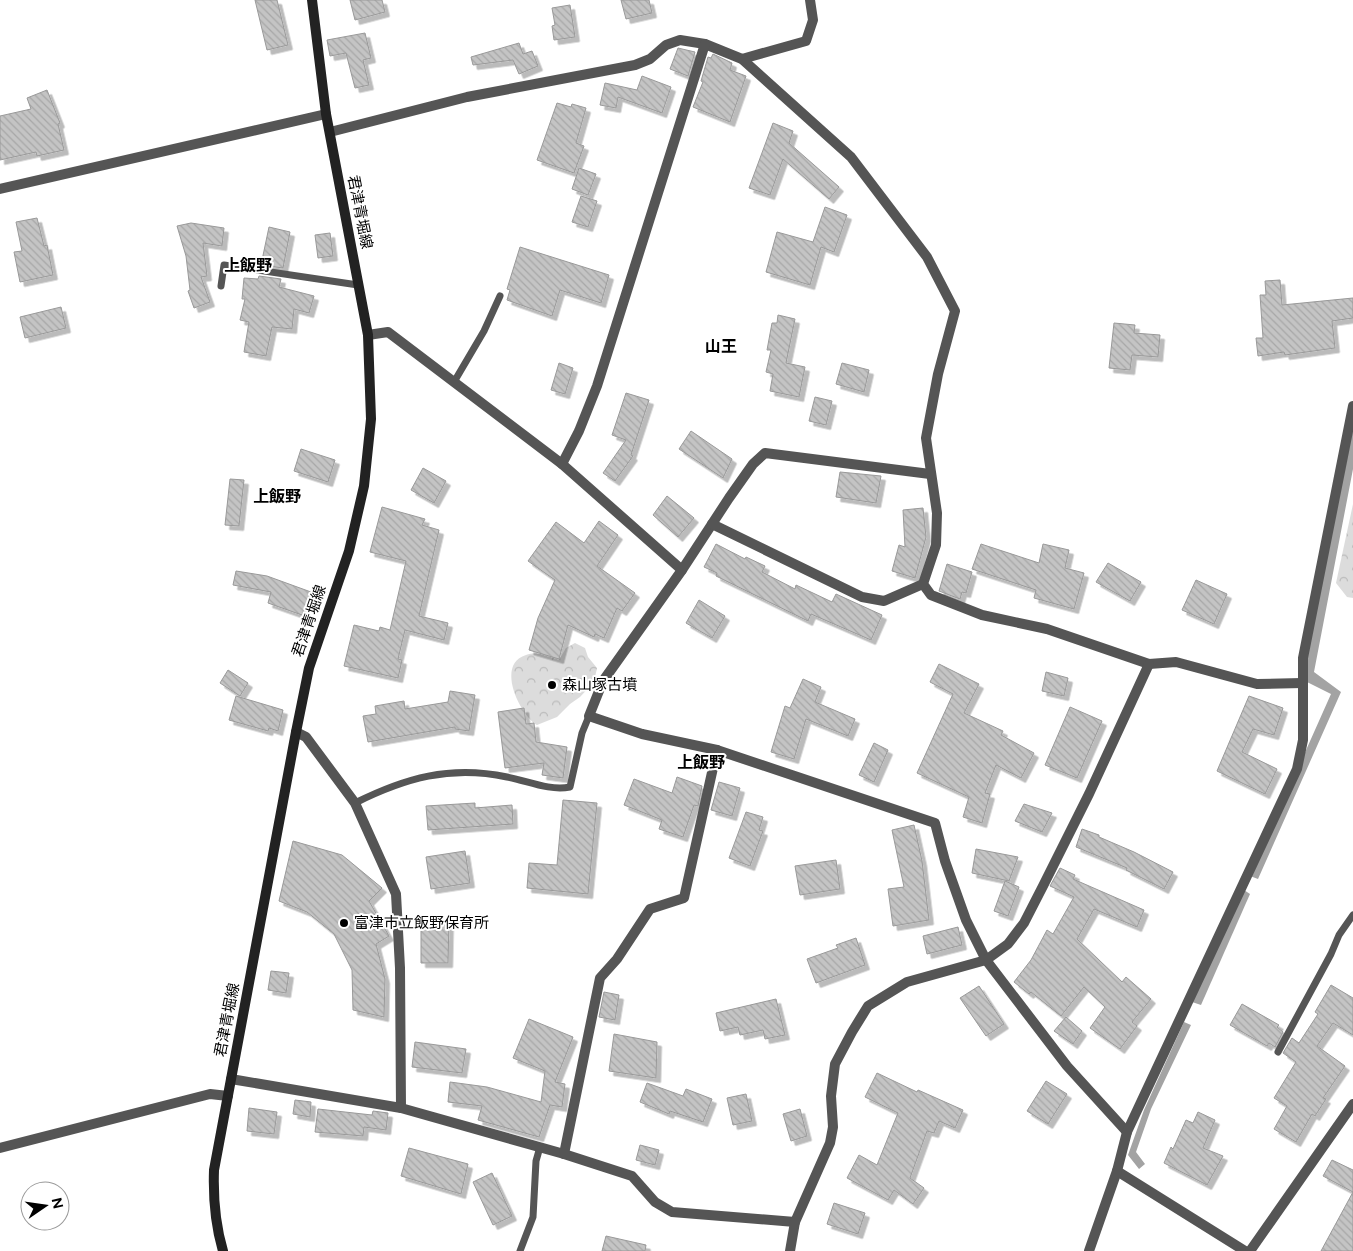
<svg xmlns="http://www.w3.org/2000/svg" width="1353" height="1251" font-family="Figtree,'Noto Sans JP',sans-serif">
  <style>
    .forest { fill: url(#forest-crowns) }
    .water { fill: #a3a3a3 }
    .building { fill: url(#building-back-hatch); stroke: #999; filter: url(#shadow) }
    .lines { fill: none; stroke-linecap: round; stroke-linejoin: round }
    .service { stroke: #555; stroke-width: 7 }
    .minor { stroke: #555; stroke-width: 10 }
    .secondary { stroke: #222; stroke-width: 10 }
    .poi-dot { fill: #000; stroke: #fff; stroke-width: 2 }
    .labels { text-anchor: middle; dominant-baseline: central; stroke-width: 4; stroke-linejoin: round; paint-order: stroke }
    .street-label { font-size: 15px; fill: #000; stroke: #fff }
    .poi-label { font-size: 15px; fill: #000; stroke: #fff; text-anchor: start }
    .neighbourhood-label { font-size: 16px; font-weight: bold; fill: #000; stroke: #fff }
  </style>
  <defs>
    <pattern id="forest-crowns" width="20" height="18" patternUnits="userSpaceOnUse" patternTransform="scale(1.25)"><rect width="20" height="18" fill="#dcdcdc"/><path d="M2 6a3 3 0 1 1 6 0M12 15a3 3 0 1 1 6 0" fill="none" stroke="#bbb"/></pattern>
    <pattern id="building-back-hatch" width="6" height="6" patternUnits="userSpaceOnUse" patternTransform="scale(1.25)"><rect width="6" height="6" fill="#c4c4c4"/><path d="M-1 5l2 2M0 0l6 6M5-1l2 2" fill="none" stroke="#a7a7a7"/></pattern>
    <filter id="shadow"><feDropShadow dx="4.5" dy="4.5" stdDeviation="0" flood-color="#0004"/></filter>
  </defs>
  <rect width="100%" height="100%" fill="#fff"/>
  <g class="forest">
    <path d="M1353 504V598L1347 597 1336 583Z"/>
    <path d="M575 643 585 648 588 657 597 668 594 682 580 697 570 704 557 717 537 725C520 715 495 664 526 655 537 651 549 656 560 658L566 648Z"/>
  </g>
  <g class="water">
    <path d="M1353 428V469L1314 672 1341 692 1258 879 1250 876 1331 694 1305 681 1307 659Z"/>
    <path d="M1244 890 1250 894 1201 1005 1192 1002Z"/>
    <path d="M1184 1022 1191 1025 1151 1109 1136 1152 1145 1164 1139 1169 1128 1155 1144 1110Z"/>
  </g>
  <g class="building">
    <path d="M255 0H277L288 45 267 50Z"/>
    <path d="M350 0H382L385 12 355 20Z"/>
    <path d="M621 0H649L652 13 626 19Z"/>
    <path d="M570 5 575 37 554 40 552 26 555 25 552 8Z"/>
    <path d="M365 33 371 58 363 60 369 85 355 88 346 53 330 56 327 40Z"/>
    <path d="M519 43 523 54 532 51 538 66 519 74 513 60 473 65 471 57Z"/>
    <path d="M678 48 695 52 688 76 670 69Z"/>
    <path d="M713 54 732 63 730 70 746 76 730 122 693 107 703 82 701 81 708 57 711 58Z"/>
    <path d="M642 76 671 87 662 113 618 97 616 108 600 105 605 83 637 90Z"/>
    <path d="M47 90 60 123 58 124 64 150 37 156 36 152 0 160V116L31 109 27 98Z"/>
    <path d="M557 103 571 107 572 104 586 108 576 143 584 146 574 173 537 160Z"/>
    <path d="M773 123 793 131 789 143 839 187 829 199 783 159 770 195 749 188Z"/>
    <path d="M579 168 596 174 588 195 572 189Z"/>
    <path d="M581 196 597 201 588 227 572 222Z"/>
    <path d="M825 207 847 215 834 252 821 247 810 285 766 272 777 232 813 242Z"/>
    <path d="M37 218 44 246 47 245 53 275 20 282 14 252 22 251 16 222Z"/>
    <path d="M191 223 224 228 222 246 203 243 207 276 201 277 210 302 194 308 188 291 190 290 186 256 177 226Z"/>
    <path d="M269 227 290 232 283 268 261 265Z"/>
    <path d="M330 233 333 256 318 258 315 235Z"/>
    <path d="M520 247 609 275 601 303 560 290 552 316 507 300 510 290 507 289Z"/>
    <path d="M259 276 281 279 279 287 314 296 309 313 294 309 292 329 272 327 266 356 244 352 249 322 240 320 245 299H242L244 278 258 279Z"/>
    <path d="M1280 280 1282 305 1353 298V318L1332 321 1335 348 1285 355 1284 352 1258 356 1256 338H1263L1260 295H1266L1265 281Z"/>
    <path d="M61 307 66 328 25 338 20 317Z"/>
    <path d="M778 315 795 319 786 363 805 367 799 397 770 391 773 374 766 372 771 350H767L772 323H777Z"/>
    <path d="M1114 323 1135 325 1134 333 1160 335 1158 357 1132 355 1130 370 1109 368Z"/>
    <path d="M559 363 573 368 565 394 551 390Z"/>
    <path d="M842 363 869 370 864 392 836 384Z"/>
    <path d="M626 393 649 400 631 455 633 456 615 481 603 473 626 440 612 435Z"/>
    <path d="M815 397 832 401 826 425 809 421Z"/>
    <path d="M691 431 732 459 723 478 679 449Z"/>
    <path d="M301 449 335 460 328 482 294 471Z"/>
    <path d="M423 468 446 481 434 503 411 490Z"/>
    <path d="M840 472 881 476 876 503 836 497Z"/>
    <path d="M230 479 244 480 239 526 225 525Z"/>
    <path d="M667 496 694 518 678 537 653 515Z"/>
    <path d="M382 507 425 519 422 525 439 530 419 616 448 623 444 640 405 630 398 659 402 660 398 678 344 666 354 625 379 631 380 627 390 630 406 561 370 552Z"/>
    <path d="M923 508 926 537 915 578 892 571 899 545 905 547 903 510Z"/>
    <path d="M599 521 618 535 597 566 635 593 622 611 617 608 604 638 595 634 594 637 568 625 559 659 529 650 538 618 555 580 528 561 556 522 584 543Z"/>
    <path d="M716 544 745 559 746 557 765 566 762 572 795 589 796 585 832 602 836 594 882 615 871 640 811 614 808 621 716 576 717 573 704 567Z"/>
    <path d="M981 544 1039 563 1043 544 1069 550 1065 568 1084 573 1074 609 1034 598 1036 590 972 569Z"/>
    <path d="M1108 563 1141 582 1130 601 1096 582Z"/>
    <path d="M947 564 972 572 966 593 962 592 960 599 939 591Z"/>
    <path d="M236 571 267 576 311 592 302 615 268 603 271 592 233 585Z"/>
    <path d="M1196 580 1227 594 1214 624 1182 610Z"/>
    <path d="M699 600 725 616 712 638 686 623Z"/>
    <path d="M939 664 979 684 964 713 1003 731 1001 735 1034 753 1021 778 996 765 985 793 990 794 982 823 963 817 969 797 917 773 953 694 930 682Z"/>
    <path d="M228 670 248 683 240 696 220 683Z"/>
    <path d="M1046 672 1068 678 1064 696 1042 691Z"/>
    <path d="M803 679 821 687 815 702 855 719 848 736 806 719 794 759 771 752 785 706 790 708Z"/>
    <path d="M450 691 475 695 469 731 455 729V727L368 742 363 716 376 714 375 706 404 701 405 709 448 702Z"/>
    <path d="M236 696 283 710 278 731 269 728 268 731 229 720Z"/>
    <path d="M1249 696 1283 708 1274 735 1253 729 1242 752 1277 769 1265 794 1217 771Z"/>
    <path d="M1070 707 1102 721 1077 778 1045 765Z"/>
    <path d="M524 708 526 724 534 723 536 742 567 747 563 778 542 775 544 763 505 768 498 712Z"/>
    <path d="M874 743 888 750 874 782 859 775Z"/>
    <path d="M677 777 702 786 698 806 694 805 683 837 659 829 662 820 624 805 634 779 672 793Z"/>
    <path d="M719 782 740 788 732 816 711 810Z"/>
    <path d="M563 800 597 803 588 894 527 888 529 863 557 865Z"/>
    <path d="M475 803V808L512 805 513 824 428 830 426 806Z"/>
    <path d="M1024 804 1052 813 1042 832 1015 821Z"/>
    <path d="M746 812 763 817 759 830 763 831 750 866 729 858Z"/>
    <path d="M914 825 922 861 929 920 893 926 888 889 904 887 892 830Z"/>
    <path d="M1082 829 1099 835V837L1134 852 1173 872 1164 889 1126 870 1127 868 1076 847Z"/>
    <path d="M293 841 342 855 382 888 369 901 389 936 376 944 385 979 384 1017 353 1010 352 970 334 934 307 912 279 901Z"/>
    <path d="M976 849 1018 857 1009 881 972 873Z"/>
    <path d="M465 851 470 883 431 889 426 857Z"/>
    <path d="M836 860 840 889 800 895 795 866Z"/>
    <path d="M1060 868 1075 875 1073 879 1144 910 1137 927 1094 909 1077 939 1122 982 1126 977 1151 999 1132 1022 1137 1026 1120 1049 1090 1028 1105 1007 1084 987 1061 1016 1031 992 1029 994 1014 982 1031 960 1047 930 1053 934 1074 897 1050 886Z"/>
    <path d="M1005 881 1019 887 1008 916 994 911Z"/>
    <path d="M421 920H449L448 963H421Z"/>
    <path d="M958 927 962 945 927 954 923 936Z"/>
    <path d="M856 938 865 965 816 983 807 959 838 948 836 945Z"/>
    <path d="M271 971 289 973 286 993 268 990Z"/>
    <path d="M1331 985 1353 998V1035L1333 1023 1317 1046 1345 1066 1323 1098 1326 1099 1315 1116 1312 1114 1296 1142 1274 1129 1287 1106 1274 1098 1296 1062 1283 1053 1292 1038 1299 1043 1318 1014 1315 1012Z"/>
    <path d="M979 986 1004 1024 986 1036 960 998Z"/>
    <path d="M604 992 619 995 615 1020 599 1017Z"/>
    <path d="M776 999 785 1035 765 1039 763 1030 740 1035 738 1027 720 1031 716 1013Z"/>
    <path d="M1242 1004 1279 1025 1277 1027 1283 1032 1275 1047 1269 1043 1267 1046 1230 1025Z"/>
    <path d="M1066 1017 1082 1031 1073 1044 1054 1031Z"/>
    <path d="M529 1019 573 1037 555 1082 565 1084 562 1107 550 1105 539 1137 478 1120 482 1106 448 1102 450 1082 487 1087 541 1102 545 1071 513 1058Z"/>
    <path d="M614 1034 657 1042 656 1078 609 1071Z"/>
    <path d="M415 1042 466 1049 462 1073 412 1067Z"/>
    <path d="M877 1073 917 1092 918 1090 963 1110 955 1128 939 1121 934 1133 927 1131 910 1178 924 1188 913 1204 894 1190 888 1200 847 1178 859 1155 877 1165 898 1113 865 1097Z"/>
    <path d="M1046 1081 1067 1094 1048 1124 1027 1111Z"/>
    <path d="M647 1083 683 1096 686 1089 712 1099 703 1122 670 1111 669 1114 640 1102Z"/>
    <path d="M746 1094 752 1121 733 1125 727 1098Z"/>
    <path d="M295 1100 311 1102 310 1117 293 1114Z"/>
    <path d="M249 1108 277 1112 274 1134 247 1131Z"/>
    <path d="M318 1109 372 1115 373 1111 388 1113 386 1130 364 1127 363 1136 315 1132Z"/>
    <path d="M800 1109 807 1136 791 1141 783 1114Z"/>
    <path d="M1198 1112 1215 1120 1203 1148 1223 1156 1207 1185 1164 1163 1171 1147 1173 1149 1186 1120 1193 1123Z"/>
    <path d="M640 1145 659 1150 655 1165 636 1160Z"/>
    <path d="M409 1148 468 1164 461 1194 401 1176Z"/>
    <path d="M1332 1160 1353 1170V1251H1321L1353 1192 1323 1176Z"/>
    <path d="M492 1173 512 1216 493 1225 473 1182Z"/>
    <path d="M834 1203 865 1213 858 1234 827 1224Z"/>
    <path d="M606 1236 646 1245 645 1251H602Z"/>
  </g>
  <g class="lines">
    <g class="service">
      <path d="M221 286 224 265 358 285"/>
      <path d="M454 382 484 331 500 296"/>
      <path d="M355 803C405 778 450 765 507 777 528 781 549 791 570 787L582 733 589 716"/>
      <path d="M1278 1052 1331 954 1339 935 1353 915"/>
      <path d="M520 1251 533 1217 536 1161 540 1147"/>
    </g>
    <g class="minor">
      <path d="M742 59 806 41 813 20 810 0"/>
      <path d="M330 132 467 97 635 65 650 59 666 45 680 40 705 44 742 59 851 157 927 257 955 311 938 374 926 438 937 513 936 545 923 584 931 595 982 615 1047 629 1149 664 1176 662 1257 684 1302 683"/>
      <path d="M0 189 326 114"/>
      <path d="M368 335 388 332 562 464 682 570"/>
      <path d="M562 464 579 431 597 386 705 44"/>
      <path d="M930 474 765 453 753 464 729 498 682 570 603 681 589 716 642 734 717 750 935 823 945 861 966 920 986 960 1067 1066 1127 1132"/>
      <path d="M712 524 862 597 884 601 923 584"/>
      <path d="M296 732 306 737 355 803 396 894 400 968 401 1108"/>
      <path d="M231 1079 401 1108 564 1154 632 1176 655 1202 672 1212 795 1222"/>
      <path d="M0 1148 210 1094 228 1096"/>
      <path d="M564 1154 600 978 617 959 650 909 684 898 717 750"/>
      <path d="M1117 1171 1245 1251"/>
      <path d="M790 1251 795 1222 830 1143 833 1127 831 1096 835 1064 852 1032 868 1006 907 982 986 960 1008 944 1024 923 1043 886 1089 794 1149 664"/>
      <path d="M1089 1251 1117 1171 1127 1132 1297 769 1303 740V658L1353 406"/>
      <path d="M1250 1251 1353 1104"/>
    </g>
    <path class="secondary" d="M223 1251C215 1224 213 1199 214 1170L296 732 309 668 349 551 364 486 371 419 368 335 326 114 312 0"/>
  </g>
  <g class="poi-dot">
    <circle cx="552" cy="685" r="5"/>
    <circle cx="344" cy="923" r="5"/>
  </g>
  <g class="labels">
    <g class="street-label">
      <text transform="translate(360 212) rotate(79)">君津青堀線</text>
      <text transform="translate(309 621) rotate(-71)">君津青堀線</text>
      <text transform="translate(227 1020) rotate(-79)">君津青堀線</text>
    </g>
    <g class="poi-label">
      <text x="562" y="685">森山塚古墳</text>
      <text x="354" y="923">富津市立飯野保育所</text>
    </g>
    <g class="neighbourhood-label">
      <text x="248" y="265">上飯野</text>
      <text x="721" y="346">山王</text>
      <text x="277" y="496">上飯野</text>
      <text x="701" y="762">上飯野</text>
    </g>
  </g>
  <g transform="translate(45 1206) rotate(77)"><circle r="24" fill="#ffffff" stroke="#999999"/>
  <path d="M0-4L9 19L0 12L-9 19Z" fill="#000000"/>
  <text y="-8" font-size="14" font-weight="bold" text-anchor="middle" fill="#000000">N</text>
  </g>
</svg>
